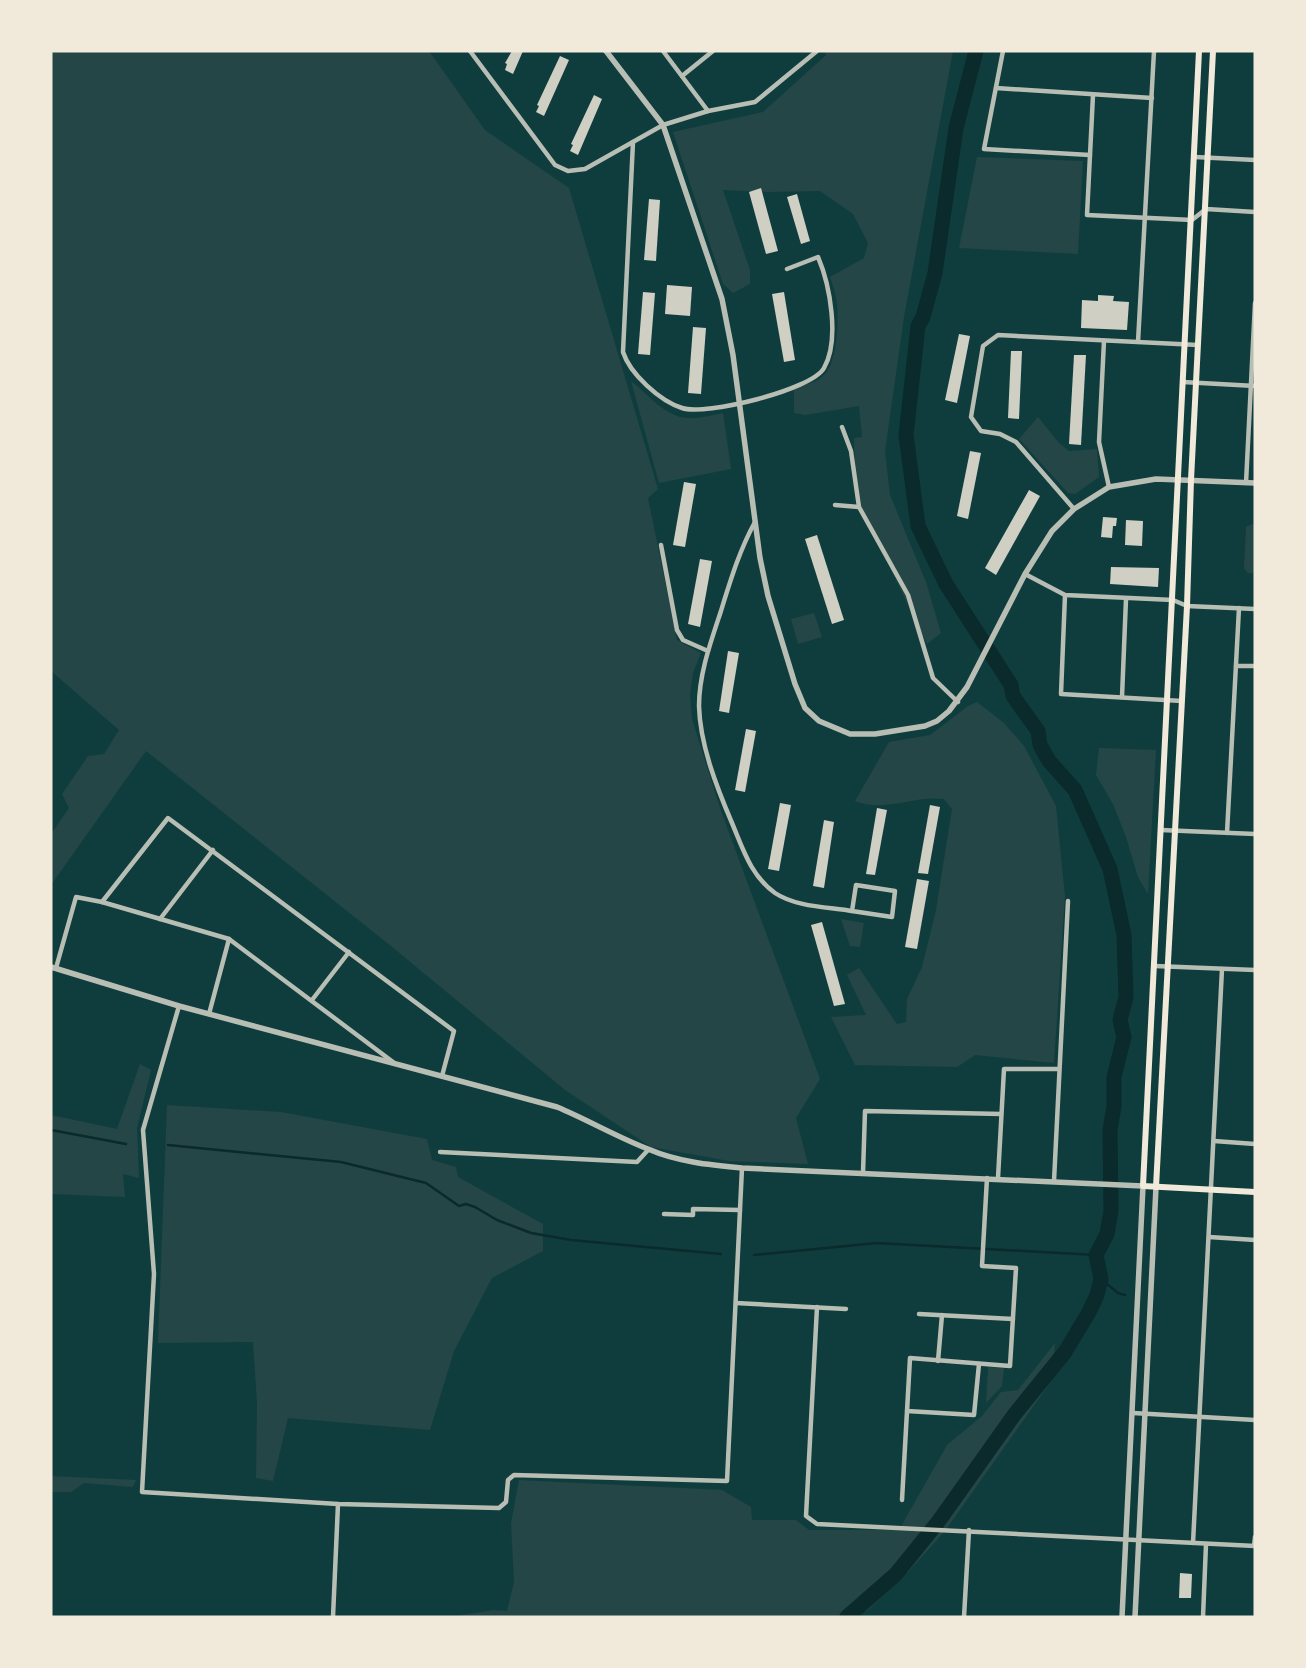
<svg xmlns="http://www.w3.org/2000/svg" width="1306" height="1668" font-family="'Alegreya Sans',sans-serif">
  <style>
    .green { fill: #244646 }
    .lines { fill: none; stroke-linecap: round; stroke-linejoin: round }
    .stream { stroke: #0a2a2b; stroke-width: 2.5 }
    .river { stroke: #0a2a2b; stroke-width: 15 }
    .building { fill: #cfcfc3 }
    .minor { stroke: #b8beb3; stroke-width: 4.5 }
    .tertiary { stroke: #b8beb3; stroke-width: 5.5 }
    .secondary { stroke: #f1e9da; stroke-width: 6 }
  </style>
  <rect width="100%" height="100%" fill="#0f3d3e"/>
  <g class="green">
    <path d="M51 51H429L485 130 569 188 658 489 648 498 677 640 701 653 693 673 690 695 692 719 721 811 820 1079 796 1118 808 1164 729 1161 651 1147 565 1090 391 946 146 751 51 885V834L69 808 62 794 88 756 104 754 119 730 51 671Z"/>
    <path d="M824 51H953L904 317 885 451 890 495 926 582 941 633 927 644 860 505 855 468 854 438 862 437 859 406 805 415 794 413V387C804 385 815 383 823 376 837 365 839 321 837 304 836 295 833 286 830 277L864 258 868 243 853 214 820 191 768 192 723 190 750 270V284L733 293 723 284 673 132 763 112 826 55Z"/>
    <path d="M977 157 1083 161 1078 254 959 248Z"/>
    <path d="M631 381C649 395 664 416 687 418 699 419 712 415 723 413L731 469 659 483Z"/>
    <path d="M1038 417 1059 443 1069 451 1097 449 1099 477 1075 494 1068 493 1019 439Z"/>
    <path d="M1252 524H1255V573H1248L1244 568 1246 527Z"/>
    <path d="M814 613 822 637 798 644 791 619Z"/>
    <path d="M977 702 1004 723 1024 746 1056 806 1065 896 1054 1063 975 1055 957 1067 855 1065 831 1017 866 1015 847 975 859 968 897 1024 906 1022 907 999 922 967 936 910 952 809 944 799C913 795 885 813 855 801L889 742 930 735 968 706Z"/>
    <path d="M1099 748 1156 750 1148 894 1138 877 1126 837 1113 804 1096 775Z"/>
    <path d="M841 919 864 923 860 947 850 946Z"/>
    <path d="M140 1064 151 1070 137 1128 139 1178 123 1174 125 1197 51 1194V1115L117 1129Z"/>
    <path d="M167 1105 281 1112 427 1139 432 1160 456 1167 458 1177 543 1224V1251L492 1278 454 1351 430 1430 288 1418 273 1481 256 1478 257 1403 253 1342 158 1343Z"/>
    <path d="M1055 1343 1052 1380 945 1531 909 1571 869 1609 857 1617H450L493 1610 507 1611 514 1582 511 1523 519 1480 722 1490 751 1507 752 1520H796L809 1530H899L947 1445 982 1416 1001 1392 1018 1390Z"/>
    <path d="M988 1367 1004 1368 1002 1386 986 1403Z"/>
    <path d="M51 1476 136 1480 133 1487 84 1483 71 1492H51Z"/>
  </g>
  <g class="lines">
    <g class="stream">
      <path d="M51 1130 126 1144"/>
      <path d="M168 1145 341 1162 426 1183 459 1206 466 1204 475 1207 497 1220 531 1233 571 1240 721 1254"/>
      <path d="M754 1255 877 1243 1096 1255"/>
      <path d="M1101 1279 1118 1293 1125 1295"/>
    </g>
    <path class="river" d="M847 1617 896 1574 938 1522 1014 1415 1065 1352 1089 1312 1097 1295 1101 1279 1096 1255 1107 1234 1111 1211 1110 1130 1114 1106V1077L1124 1037 1120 1020 1126 997 1124 935 1110 869 1075 790 1049 761 1040 745 1038 731 1013 696 1011 685 946 584 918 526 906 435 918 326 923 317 935 273 956 128 976 51"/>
  </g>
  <g class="building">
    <path d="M512 51H523L513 74 505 70 507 64 505 63Z"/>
    <path d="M560 56 569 60 544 116 536 112 539 106 537 105Z"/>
    <path d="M594 95 602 99 578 155 570 151 573 145 571 144Z"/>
    <path d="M761 188 778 251 766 254 749 192Z"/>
    <path d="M797 194 810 241 801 244 787 197Z"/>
    <path d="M649 199 660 200 656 261 644 260Z"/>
    <path d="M667 285 692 287 690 316 665 314Z"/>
    <path d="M643 292 655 293 650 355 638 354Z"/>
    <path d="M784 292 795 360 784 362 772 294Z"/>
    <path d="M1098 295 1114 296 1113 301 1129 302 1127 330 1081 328 1082 300 1098 301Z"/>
    <path d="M693 327 706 328 701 394 688 393Z"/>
    <path d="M959 334 970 336 957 403 945 400Z"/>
    <path d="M1011 351H1022L1019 419 1008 418Z"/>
    <path d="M1074 355H1086L1081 445 1069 444Z"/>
    <path d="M970 451 981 453 968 519 957 516Z"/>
    <path d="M684 482 696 484 685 547 673 545Z"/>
    <path d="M1029 490 1040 496 996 575 985 568Z"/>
    <path d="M1103 517 1117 518 1116 526H1113L1112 538 1101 537Z"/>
    <path d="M1126 520 1143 521 1142 546 1125 545Z"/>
    <path d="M817 535 844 620 832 624 805 539Z"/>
    <path d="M700 559 712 561 700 627 688 624Z"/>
    <path d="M1111 567 1159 568 1158 587 1110 584Z"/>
    <path d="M728 651 739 653 729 713 719 711Z"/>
    <path d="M746 729 756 731 745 792 735 790Z"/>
    <path d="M780 803 791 805 779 871 768 869Z"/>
    <path d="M930 805 940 807 928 874 918 873Z"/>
    <path d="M877 808 887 810 875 875 866 874Z"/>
    <path d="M824 820 834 822 824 888 813 886Z"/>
    <path d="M917 879 929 881 917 949 905 947Z"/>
    <path d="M822 922 845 1004 834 1006 811 925Z"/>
    <path d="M1180 1573 1192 1574 1191 1598H1179Z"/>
  </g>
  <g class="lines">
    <g class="minor">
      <path d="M470 51 555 165 568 171 585 169 663 125 708 111 755 102 817 51"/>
      <path d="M663 51 708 111"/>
      <path d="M1003 51 984 149 1090 155"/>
      <path d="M682 76 713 51"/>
      <path d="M996 88 1152 98"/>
      <path d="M1093 95 1087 215 1192 220 1206 209 1255 212"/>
      <path d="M633 142 623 352C630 374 660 401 682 408 705 416 812 390 824 368 840 340 830 285 818 257L787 269"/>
      <path d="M1195 157 1255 160"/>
      <path d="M1104 341 1099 442 1109 487"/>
      <path d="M1138 342 1154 51"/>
      <path d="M1183 382 1255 386"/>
      <path d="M842 427 851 451 859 507 908 595 933 678 958 702"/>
      <path d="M1246 483 1255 303"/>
      <path d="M835 505 859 507"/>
      <path d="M1074 509 1016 442 1000 434 981 431 971 417 983 346 998 335 1198 345"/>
      <path d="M755 522C739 551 730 582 720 614 710 644 699 675 699 706 700 745 717 788 732 823 743 849 751 876 775 893 796 907 827 907 852 911"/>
      <path d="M661 545 677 630 683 640 708 651"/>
      <path d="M1025 574 1065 595 1173 600 1187 606 1255 609"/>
      <path d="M1065 595 1061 694 1182 701"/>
      <path d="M1236 666H1255"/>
      <path d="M1122 697 1126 599"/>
      <path d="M1161 830 1255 834"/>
      <path d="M1227 833 1239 608"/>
      <path d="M856 885 895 891 892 917 852 911Z"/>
      <path d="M102 902 168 818 454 1031 442 1076"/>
      <path d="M160 919 213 850"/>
      <path d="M1155 966 1255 970"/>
      <path d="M56 968 76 897 102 902 229 939 393 1062"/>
      <path d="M312 1000 349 952"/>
      <path d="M179 1006 143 1130 154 1274 142 1492 338 1504 499 1508 506 1502 508 1480 514 1475 727 1481 742 1168"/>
      <path d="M209 1014 229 939"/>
      <path d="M1214 1141 1255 1144"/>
      <path d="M440 1152 637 1162 648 1150"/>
      <path d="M863 1173 865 1111 1001 1114"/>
      <path d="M998 1178 1004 1069H1059"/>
      <path d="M1054 1181 1068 901"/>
      <path d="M664 1214 693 1215V1209L740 1210"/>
      <path d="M1209 1237 1255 1240"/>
      <path d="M736 1303 846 1309"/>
      <path d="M817 1307 806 1516 817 1524 1255 1546"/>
      <path d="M919 1314 1013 1319"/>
      <path d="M938 1361 942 1315"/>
      <path d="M907 1411 974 1415 979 1364"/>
      <path d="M1133 1413 1255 1420"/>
      <path d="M902 1500 910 1358 1010 1366 1016 1268 982 1266 987 1178"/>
      <path d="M1193 1543 1222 969"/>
      <path d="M1254 1546 1255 1537"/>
      <path d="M333 1617 338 1504"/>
      <path d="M964 1617 969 1530"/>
      <path d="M1203 1617 1206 1544"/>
    </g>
    <g class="tertiary">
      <path d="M606 51 663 125 722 299 733 355 760 558 768 596 795 684 805 708 819 721 850 734H875L925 726 937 721 949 711 967 687 1025 574 1052 531 1074 509 1109 487 1156 479 1255 483"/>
      <path d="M51 967 179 1006 557 1107C588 1120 617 1137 648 1149 678 1162 710 1165 742 1168L1143 1186 1122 1617"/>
      <path d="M1135 1617 1156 1187"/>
    </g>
    <g class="secondary">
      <path d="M1199 51 1143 1186 1255 1192"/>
      <path d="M1156 1187 1187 606 1191 480 1213 51"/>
    </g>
  </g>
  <rect width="1306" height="1668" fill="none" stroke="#f1e9da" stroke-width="105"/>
</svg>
